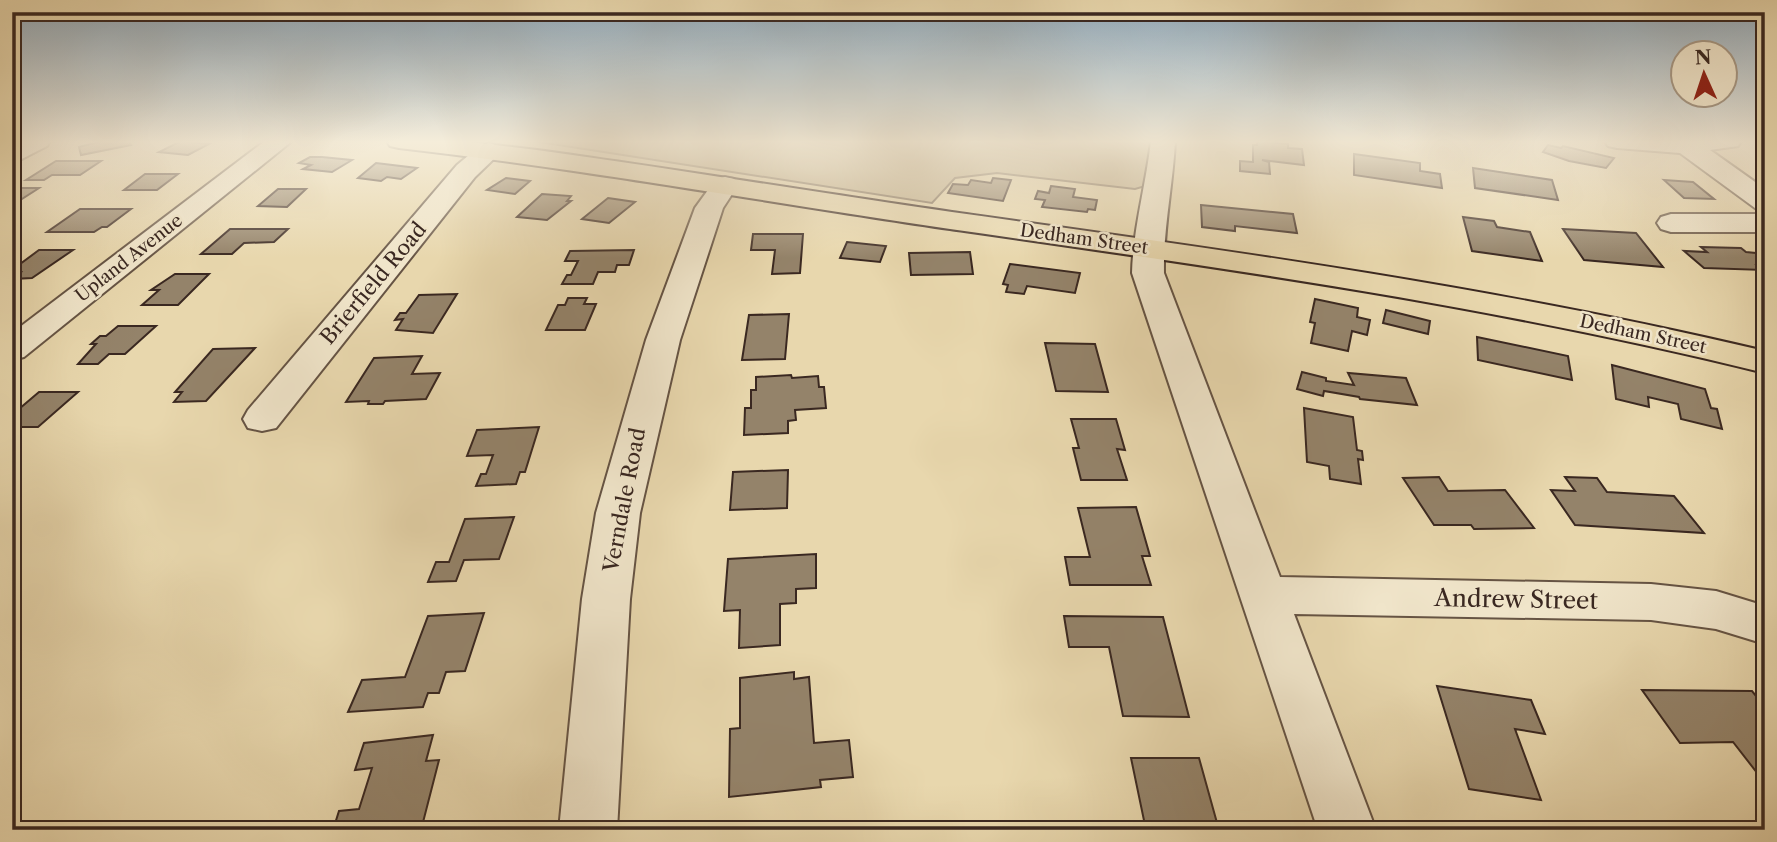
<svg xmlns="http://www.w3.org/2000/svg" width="1777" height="842" font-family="'Libre Caslon Text',serif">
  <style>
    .green { fill: #cab995; stroke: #82705b; stroke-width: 2 }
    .building { fill: #94836a; stroke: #3a2821; stroke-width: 2 }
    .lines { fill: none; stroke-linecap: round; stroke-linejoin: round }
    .minor-casing { stroke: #665444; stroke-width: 4 }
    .major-casing { stroke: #3a2821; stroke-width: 4 }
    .minor { fill: #f0e5ca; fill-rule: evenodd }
    .major { fill: #e8d7ad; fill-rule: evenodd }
    .labels { text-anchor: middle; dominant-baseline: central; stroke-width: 5; stroke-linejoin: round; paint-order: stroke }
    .far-street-label { font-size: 18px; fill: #3a2821; stroke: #f0e5ca }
    .street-label { font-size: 21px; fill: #3a2821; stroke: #f0e5ca }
    .near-street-label { font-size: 24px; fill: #3a2821; stroke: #f0e5ca }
  </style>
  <rect width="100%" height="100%" fill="#e8d7ad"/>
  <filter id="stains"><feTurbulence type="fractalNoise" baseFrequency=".00286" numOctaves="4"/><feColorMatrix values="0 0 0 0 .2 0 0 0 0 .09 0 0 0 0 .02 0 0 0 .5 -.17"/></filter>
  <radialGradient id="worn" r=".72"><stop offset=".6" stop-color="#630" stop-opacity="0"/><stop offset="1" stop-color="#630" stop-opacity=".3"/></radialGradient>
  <path class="green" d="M533 141H1150L1152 184 1135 189 997 173 955 178 932 203Z"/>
  <g class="building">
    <path d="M102 141H129L131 145 81 155 79 147Z"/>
    <path d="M181 141 209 144 188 155 159 152Z"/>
    <path d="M1257 141 1288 144V148L1302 149 1304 165 1262 160 1269 162 1270 174 1240 171V161L1253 162V145H1257Z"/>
    <path d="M1548 145 1561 148 1563 146 1614 158 1606 168 1569 161 1543 152Z"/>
    <path d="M1354 154 1420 163V171L1440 174 1442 188 1354 175Z"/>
    <path d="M310 157H322L352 160 332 172 303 169 311 165 299 163Z"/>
    <path d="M56 161H101L80 175H52L44 180H26Z"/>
    <path d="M376 163 417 168 401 179 387 177 381 181 358 178Z"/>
    <path d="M1473 168 1552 180 1558 200 1475 188Z"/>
    <path d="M145 174H178L157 190H124Z"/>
    <path d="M506 178 530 181 515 194 487 190Z"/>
    <path d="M993 178 1011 180 1003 201 948 193 953 184 968 185 971 180 991 183Z"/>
    <path d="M1664 180 1693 182 1714 199 1684 198Z"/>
    <path d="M1051 186 1075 189 1073 197 1097 200 1095 210 1088 209 1087 212 1042 207 1045 200 1035 199 1038 191 1049 193Z"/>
    <path d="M12 188H39L14 204Z"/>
    <path d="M278 189H306L287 207 258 206Z"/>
    <path d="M542 194 571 196 567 201H571L547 220 517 217Z"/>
    <path d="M608 198 635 202 609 223 582 219Z"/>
    <path d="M1201 205 1293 214 1297 233 1235 226V231L1202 227Z"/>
    <path d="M80 209H131L107 227H102L94 232H47Z"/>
    <path d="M1463 217 1494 221 1497 227 1530 232 1542 261 1472 251Z"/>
    <path d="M230 229H288L274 242 244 243 232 254H201Z"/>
    <path d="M1563 229 1636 233 1663 267 1584 260Z"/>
    <path d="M753 234H803L800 273 772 274 775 250H751Z"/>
    <path d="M847 242 886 246 880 262 840 258Z"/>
    <path d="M1701 247 1741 248 1746 252 1756 253 1765 258V265H1757L1763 270 1704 268 1684 251 1707 252Z"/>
    <path d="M39 250H73L32 278 12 279 21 272 12 270Z"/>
    <path d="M634 250 629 265H617L615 272H598L593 284H562L567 275H571L578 261H565L570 251Z"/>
    <path d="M970 252 973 274 911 275 909 253Z"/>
    <path d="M1010 264 1080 273 1075 293 1027 286 1024 294 1006 292 1008 285 1003 284Z"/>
    <path d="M175 274H209L178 305H142L159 290H151Z"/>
    <path d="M457 294 433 333 396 330 403 319 395 320 400 313H406L419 295Z"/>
    <path d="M568 298H587L584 304H596L585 330H546L558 305H565Z"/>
    <path d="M1315 299 1358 308 1357 317 1370 320 1367 335 1352 331 1348 351 1311 343 1315 323 1310 322Z"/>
    <path d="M1386 310 1430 321 1428 334 1383 323Z"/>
    <path d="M789 314 785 359 742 360 749 315Z"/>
    <path d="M118 326H156L125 354H109L98 364H78L96 344H91L100 336H106Z"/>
    <path d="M1477 337 1568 356 1572 380 1478 360Z"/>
    <path d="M1045 343 1095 344 1108 392 1056 391Z"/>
    <path d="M255 348 206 401 174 402 182 392H175L213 349Z"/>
    <path d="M422 356 412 374 440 373 426 399 385 401 383 404H368L369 401 346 402 374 358Z"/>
    <path d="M1612 365 1705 389 1711 408 1717 409 1722 429 1681 419 1678 404 1648 397 1649 407 1616 399Z"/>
    <path d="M1302 372 1326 378V381L1354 385 1348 373 1406 378 1417 405 1360 399 1359 397 1324 391 1323 396 1297 389Z"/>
    <path d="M791 375 792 378 818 376 819 387H824L826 408 795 410 796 420 788 421V433L744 435 745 408H751V390H756V377Z"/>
    <path d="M39 392H78L38 427H12V415Z"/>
    <path d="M1304 408 1353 417 1357 450 1362 451 1363 460 1358 459 1361 484 1330 479 1329 466 1307 462Z"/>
    <path d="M1071 419H1116L1125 450 1117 449 1127 480H1081L1073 448H1079Z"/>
    <path d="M539 427 525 472H520L516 484 476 486 481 474H486L493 455 467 456 477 430Z"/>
    <path d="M788 470 787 508 730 510 733 472Z"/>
    <path d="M1439 477 1448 491 1505 490 1534 528 1474 529 1471 525H1434L1403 478Z"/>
    <path d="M1565 477 1597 478 1607 492 1674 496 1704 533 1575 525 1551 490 1575 491Z"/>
    <path d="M1136 507 1150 556H1142L1151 585H1070L1065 557H1090L1078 508Z"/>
    <path d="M514 517 499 559 464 560 456 581 428 582 436 562H449L465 519Z"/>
    <path d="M816 554V588L796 589V603L780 604V645L739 648 740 610 724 611 728 559Z"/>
    <path d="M484 613 465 671 446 672 439 693H428L423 707 348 712 362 680 405 677 428 616Z"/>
    <path d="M1064 616 1163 617 1189 717 1123 716 1109 647H1069Z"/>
    <path d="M794 672V679L809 677 814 743 849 740 853 777 820 780 821 787 729 797 730 729 740 728V678Z"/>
    <path d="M1437 686 1531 700 1545 734 1515 729 1541 800 1469 789Z"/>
    <path d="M1642 690 1752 691 1765 707V783L1733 742 1680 743Z"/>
    <path d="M433 735 426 761 439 760 421 830H333L339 811 359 809 372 768 355 770 364 743Z"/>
    <path d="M1131 758H1199L1219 830H1146Z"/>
  </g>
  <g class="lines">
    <g class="minor-casing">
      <g id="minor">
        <path d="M21 141H50L47 146 12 164V145Z"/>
        <path d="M265 141H292L24 357 12 360V333Z"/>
        <path d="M1151 141H1175C1173 185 1163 229 1164 273L1280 577 1651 584 1716 591 1765 606V644L1716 629 1651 620 1294 614 1376 830H1318L1132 273C1133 229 1146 185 1151 141Z"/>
        <path d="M1605 141H1741L1738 146 1710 150 1765 189V210L1755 208 1680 153 1617 148 1608 146Z"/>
        <path d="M489 143 498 146 502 151 475 177 276 428 262 431 248 428 243 419 248 410 457 165 480 146Z"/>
        <path d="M725 177 734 179 738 185 723 208 680 340 640 513 630 599 617 830H559L582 599 596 513 646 340 695 208 716 179Z"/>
        <path d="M1671 214H1765V232H1671L1661 229 1657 223 1661 217Z"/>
      </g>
    </g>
    <g class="major-casing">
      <path id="major" d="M387 141H462L537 150C676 169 813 192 952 212 1225 250 1496 287 1765 351V373C1495 306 1224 268 950 229 766 202 583 169 399 148L390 146Z"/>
    </g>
    <use href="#minor" class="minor"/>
    <use href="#major" class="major"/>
  </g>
  <linearGradient id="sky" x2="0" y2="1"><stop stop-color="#90aabd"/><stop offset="0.55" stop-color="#f5edda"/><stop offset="1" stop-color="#f5edda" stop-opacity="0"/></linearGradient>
  <rect width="1777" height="258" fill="url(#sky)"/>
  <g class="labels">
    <g class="far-street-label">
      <text transform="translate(1084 239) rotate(8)">Dedham Street</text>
      <text transform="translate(129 258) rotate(-38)">Upland Avenue</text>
      <text transform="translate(1643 334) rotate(12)">Dedham Street</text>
    </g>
    <g class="street-label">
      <text transform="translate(373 283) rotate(-50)">Brierfield Road</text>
      <text transform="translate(624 500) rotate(-79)">Verndale Road</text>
    </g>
    <g class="near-street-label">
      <text transform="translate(1516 599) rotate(1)">Andrew Street</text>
    </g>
  </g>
  <rect width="1777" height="842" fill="none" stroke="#e8d7ad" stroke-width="42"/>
  <rect x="14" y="14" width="1749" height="814" fill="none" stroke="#3a2821" stroke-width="3.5"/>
  <rect x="21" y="21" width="1735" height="800" fill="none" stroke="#3a2821" stroke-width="2"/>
  <g transform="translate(1704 74) rotate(357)"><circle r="33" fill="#f0e5ca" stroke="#a79986" stroke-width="2"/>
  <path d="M0-5L12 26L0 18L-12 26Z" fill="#8f2418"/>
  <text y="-10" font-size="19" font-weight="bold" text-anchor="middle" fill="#3a2821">N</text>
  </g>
  <rect width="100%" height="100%" filter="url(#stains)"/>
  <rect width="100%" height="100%" fill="url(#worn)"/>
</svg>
